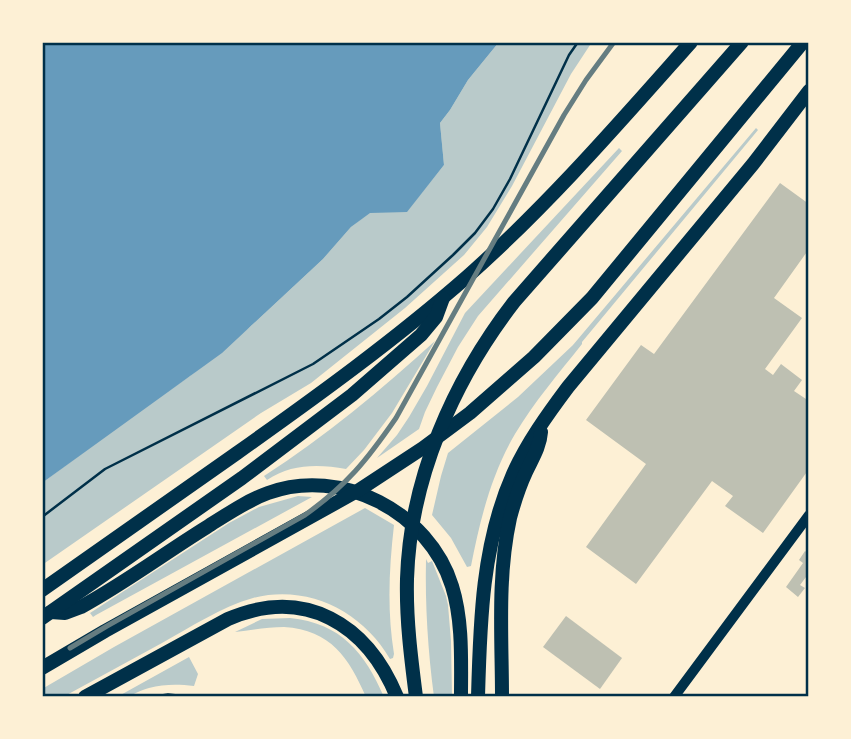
<svg xmlns="http://www.w3.org/2000/svg" width="851" height="739" font-family="Rubik,sans-serif">
  <style>
    .green { fill: #b9caca }
    .water { fill: #669bbc }
    .building { fill: #bec0b2 }
    .lines { fill: none; stroke-linecap: round; stroke-linejoin: round }
    .path { stroke: #003049; stroke-width: 2.5 }
    .service { stroke: #003049; stroke-width: 3.5 }
    .tertiary { stroke: #003049; stroke-width: 10 }
    .motorway { stroke: #003049; stroke-width: 14 }
    .rail { stroke: #657d81; stroke-width: 5 }
    .neatline { fill: none; stroke: #003049; stroke-width: 2.5 }
  </style>
  <rect width="100%" height="100%" fill="#fdf0d5"/>
  <g class="green">
    <path d="M499 42H592L571 74 512 186 487 227 464 255 405 308 311 383 261 413 42 565V483L142 409 190 376 251 326 323 259 351 227 370 212 407 211 444 165 440 123 450 110 468 80Z"/>
    <path d="M756 128 758 130 582 342V344C559 373 534 402 515 434 491 475 480 520 471 566L467 567 451 538 432 515 441 476 448 453 518 397 573 345Z"/>
    <path d="M619 148 622 151 478 316 458 347 437 387 425 412 419 429 377 458 397 435 409 417 427 386 465 313Z"/>
    <path d="M435 341 392 413 364 450 346 469C318 464 291 464 267 480L264 476C325 437 381 390 435 341Z"/>
    <path d="M298 496 312 497 96 615 93 617 90 613 229 523 259 507Z"/>
    <path d="M365 508 394 525C389 569 387 611 394 654L393 658 390 659C362 611 308 584 253 598 221 607 191 627 162 643 129 661 96 679 63 697H42V689L114 647Z"/>
    <path d="M426 559 428 563 432 561 446 596 448 605 451 641 452 697H434C428 651 425 606 426 559Z"/>
    <path d="M290 618C341 623 365 653 384 697H366C349 658 331 630 284 627 268 627 251 630 235 632L262 619Z"/>
    <path d="M189 657 198 674 194 686C178 684 164 684 149 688 135 692 133 697 117 697Z"/>
  </g>
  <path class="water" d="M42 42H499L468 80 450 110 440 123 444 165 407 212 370 213 351 227 323 259 222 353 42 483Z"/>
  <g class="building">
    <path d="M780 183 809 204V249L774 298 802 318 765 369 773 375 781 364 802 380 794 391 806 399 809 395V469L763 533 725 506 733 496 712 481 636 584 586 547 646 464 586 420 641 345 654 354Z"/>
    <path d="M805 551 809 554V573L800 585 805 588 798 597 786 587 803 563 799 560Z"/>
    <path d="M566 616 622 658 600 689 543 647Z"/>
  </g>
  <g class="lines">
    <path class="path" d="M42 517 105 469 313 364 379 319 407 297 453 255 475 233 493 209 510 179 569 55 578 42"/>
    <path class="service" d="M155 697 168 695 187 697"/>
    <path class="tertiary" d="M674 697 809 515"/>
    <g class="motorway">
      <path d="M42 590C107 544 172 499 237 453 316 397 395 340 468 276 549 204 619 123 691 42"/>
      <path d="M51 612 65 613 81 607C125 583 165 553 207 527 226 515 246 501 268 493 341 466 429 512 452 586 463 621 461 661 461 697"/>
      <path d="M42 618 242 478 352 395 421 335 436 317 443 298"/>
      <path d="M42 668 105 631 359 490 423 448 470 413 534 357 592 298 803 42"/>
      <path d="M85 697 228 619C305 586 367 624 397 697"/>
      <path d="M416 697C411 658 406 619 407 579 410 479 453 381 514 302L742 42"/>
      <path d="M478 697C480 622 482 544 513 474 527 443 547 415 568 387L753 164 809 91"/>
      <path d="M502 697C502 638 497 577 510 518 514 503 519 487 526 472 532 459 540 447 541 432"/>
    </g>
    <path class="rail" d="M70 648 107 626 305 515C347 485 367 460 396 418L564 115 586 80 614 42"/>
  </g>
  <rect width="851" height="739" fill="none" stroke="#fdf0d5" stroke-width="88"/>
  <rect x="44" y="44" width="763" height="651" class="neatline"/>
</svg>
